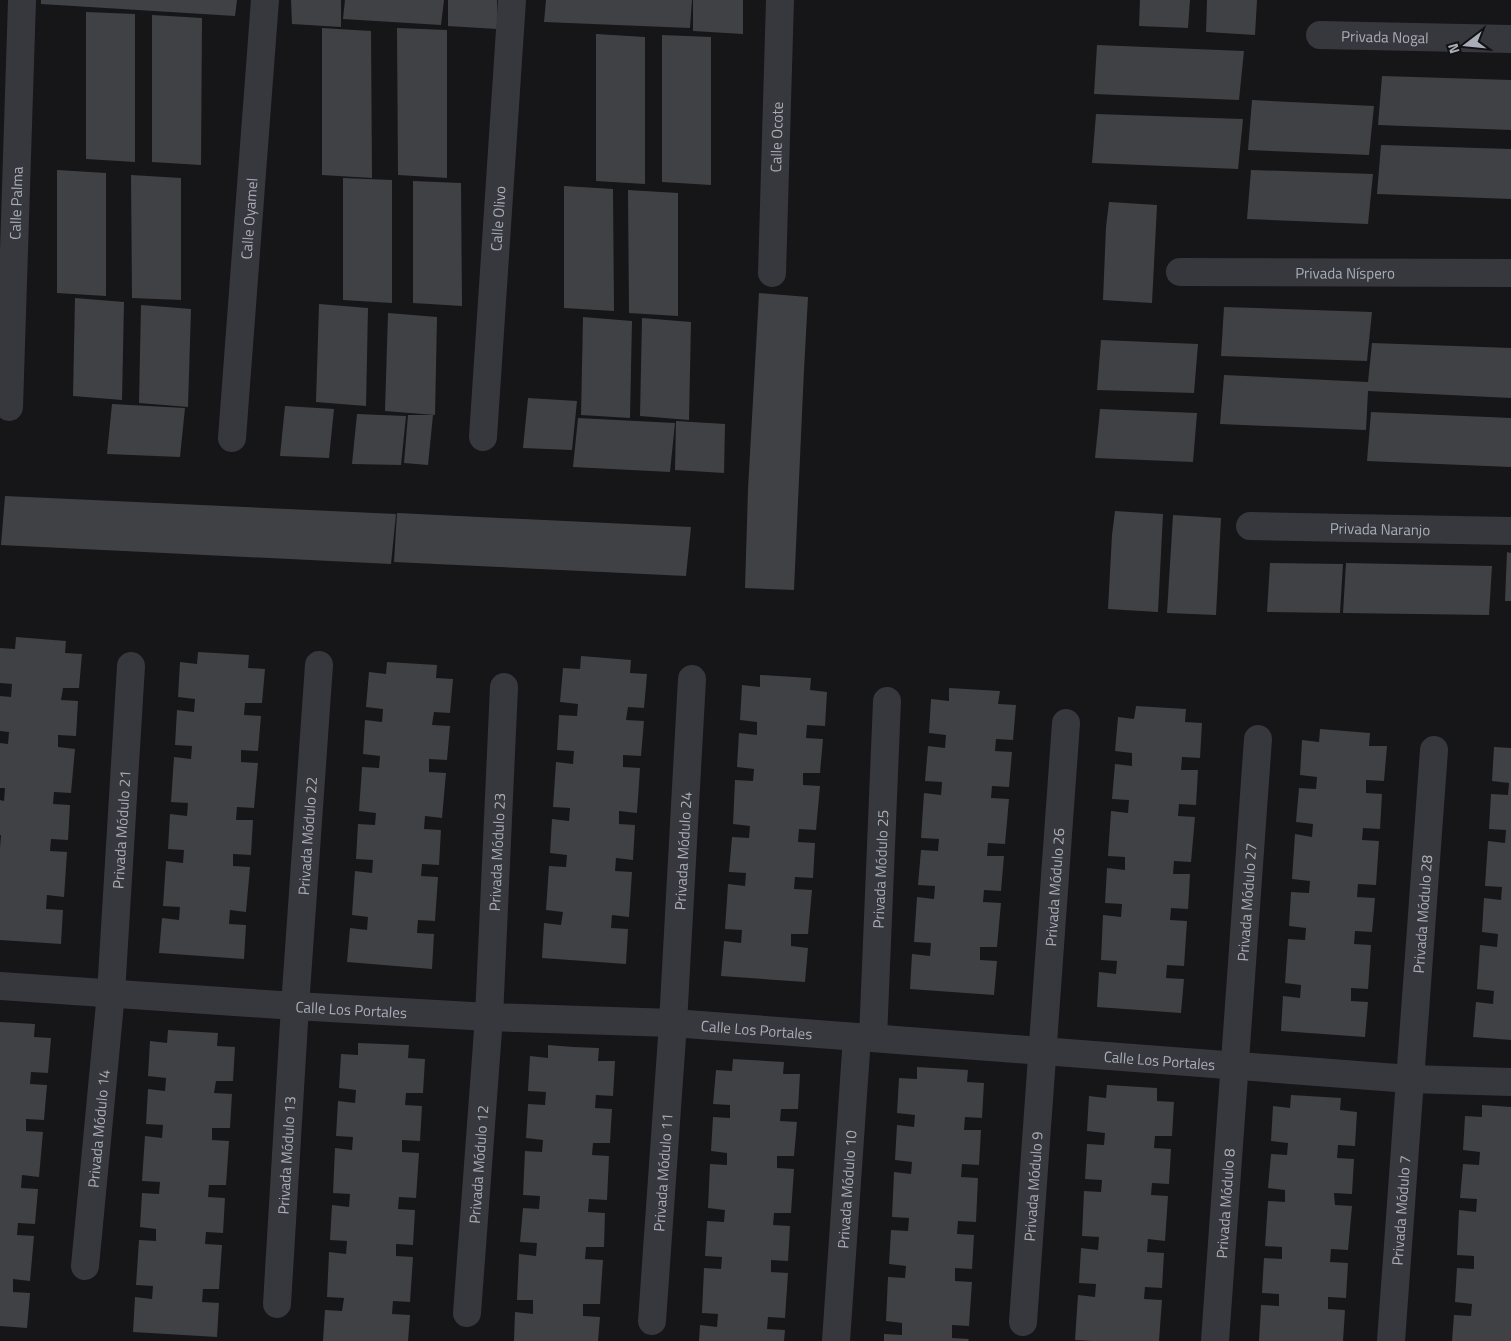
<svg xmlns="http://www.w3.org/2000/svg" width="1511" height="1341" font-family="'Titillium Web',sans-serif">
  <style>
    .building { fill: #404145 }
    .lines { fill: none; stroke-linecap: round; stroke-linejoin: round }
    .minor { stroke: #37383d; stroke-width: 28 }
    .labels { text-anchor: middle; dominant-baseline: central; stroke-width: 4.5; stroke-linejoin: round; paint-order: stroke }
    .street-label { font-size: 15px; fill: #a8adb8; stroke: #111113 }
  </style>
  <rect width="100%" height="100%" fill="#161618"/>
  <g class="building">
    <path d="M41 0H237L235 16 41 4Z"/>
    <path d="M291 0H341V27L292 24Z"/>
    <path d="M345 0H444L441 25 343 19Z"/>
    <path d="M448 0H497V29L448 26Z"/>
    <path d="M546 0H692L690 28 544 22Z"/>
    <path d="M693 0H743V34L693 31Z"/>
    <path d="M1140 0H1190L1188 28 1139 26Z"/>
    <path d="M1207 0H1257L1255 35 1206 32Z"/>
    <path d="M86 12 135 14V162L86 159Z"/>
    <path d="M152 15 202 18 201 165 152 162Z"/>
    <path d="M322 28 371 31 372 178 322 175Z"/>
    <path d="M397 28 447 30V178L398 175Z"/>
    <path d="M596 34 645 37V184L596 181Z"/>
    <path d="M662 35 711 37V185L662 182Z"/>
    <path d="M1097 45 1244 51 1239 100 1094 94Z"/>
    <path d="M1382 76 1511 80V130L1378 125Z"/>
    <path d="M1252 100 1374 106 1369 155 1248 150Z"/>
    <path d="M1096 114 1243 119 1238 169 1092 163Z"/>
    <path d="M1381 145 1511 149V199L1377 194Z"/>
    <path d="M57 170 106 173V296L57 293Z"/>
    <path d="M1251 170 1373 174 1368 224 1247 219Z"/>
    <path d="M131 175 181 178V300L132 298Z"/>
    <path d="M343 178 392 180V303L343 300Z"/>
    <path d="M413 181 461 183 462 306 413 303Z"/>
    <path d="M564 186 613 189 614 311 564 308Z"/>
    <path d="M628 190 678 193V316L629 313Z"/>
    <path d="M1109 202 1157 205 1152 303 1103 300 1106 227Z"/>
    <path d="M759 293 808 297 804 370 794 590 745 588 748 489Z"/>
    <path d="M75 298 124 302 122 400 73 396Z"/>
    <path d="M319 304 368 308 366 406 316 402Z"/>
    <path d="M141 305 191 309 188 407 139 403Z"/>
    <path d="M1224 307 1372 312 1367 361 1221 356Z"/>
    <path d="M388 313 437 317 435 415 385 411Z"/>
    <path d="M583 317 632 321 630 418 581 415Z"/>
    <path d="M642 318 691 322 689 420 640 416Z"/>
    <path d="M1101 340 1198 344 1194 393 1097 390Z"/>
    <path d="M1372 343 1511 348V398L1368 391 1366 430 1220 424 1224 375 1368 382Z"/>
    <path d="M528 398 577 401 572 450 523 448Z"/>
    <path d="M112 404 185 408 180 457 107 454Z"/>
    <path d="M285 406 334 409 329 458 280 456Z"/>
    <path d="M1100 409 1197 413 1193 462 1095 458Z"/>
    <path d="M1371 412 1511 418V467L1367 461Z"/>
    <path d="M357 414 406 416 401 465 352 464Z"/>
    <path d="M408 415H433L428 465 404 463Z"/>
    <path d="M578 418 675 423 670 472 573 467Z"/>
    <path d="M676 421 725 424 724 473 675 470Z"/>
    <path d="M5 496 396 514 391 564 1 545Z"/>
    <path d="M1115 511 1163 514 1158 612 1108 609 1112 535Z"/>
    <path d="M397 513 691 527 686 576 394 562Z"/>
    <path d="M1173 515 1221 518 1216 615 1167 613Z"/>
    <path d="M1507 552 1511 553V601H1505Z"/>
    <path d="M1270 563 1343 564 1340 613 1267 612Z"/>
    <path d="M1346 563 1492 566 1489 615 1343 613Z"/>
    <path d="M16 637 66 641 65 653 82 654 79 688H63L61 700 78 701 76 736 58 735V747L75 749 71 793 54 792 53 804 70 805 68 840 51 839 50 851 67 852 64 897 47 895 46 909 63 910 61 944 0 940V848L1 835H0V800L4 801 5 788H0V743L8 744 9 732 0 731V696L11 697 12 684 0 683V648L15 649Z"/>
    <path d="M198 652 249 655 248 668 265 669 262 703H245L244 715 261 716 258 751 241 750V762L258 763 254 808 237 807 236 820H253L251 855 233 854V866L250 867 246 912 230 910 229 924 246 925 244 959 159 953 162 918 179 920 180 907 163 906 166 861 183 863 184 850 168 849 170 814 187 816 188 803 171 802 174 757 191 759 192 746 175 745 177 710 194 712 195 699 178 697 180 662 197 664Z"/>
    <path d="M581 656 631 660 630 673 647 674 644 708 628 707 626 720 644 721 641 756 623 755V767L640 768 637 813 619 811V824L635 825 633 860 616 858 615 871 632 872 629 917 612 915 611 928 628 929 626 964 542 958 544 923 561 925 563 912 546 910 549 866 566 867 567 855 550 853 552 819 569 821 570 808 553 807 556 762 573 764 574 751 557 750 559 715 577 716 578 704 560 702 563 668 580 669Z"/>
    <path d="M387 662 437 665 436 678 453 679 450 713 434 712 432 725 450 726 447 760 429 759V772L446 773 442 818 425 816 424 829 441 830 439 865 422 864 421 876 438 877 435 921 418 920 417 933 434 934 432 969 347 962 350 928 367 930 368 917 352 915 355 871 372 873 373 860 356 859 358 824 375 825 376 813 359 811 362 767 379 768 380 756 363 754 365 720 382 722 383 709 366 707 369 672 386 674Z"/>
    <path d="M760 675 811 678 810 690 827 692 825 726 807 725 806 738 823 739 820 773H803V785L820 786 816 830 799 829 798 842 815 843 813 878 795 877 794 889 812 890 808 934H791V946L808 948 805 982 721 976 724 941 741 943 742 930 725 929 728 884 745 886 746 873 729 872 732 837 749 838 750 826 733 824 735 780 753 781 754 769 737 767 739 733 757 735V722L740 720 742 685 760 687Z"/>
    <path d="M949 688 1000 691 998 704 1016 705 1013 740 996 739 995 751 1012 752 1009 787 992 786 991 798 1009 799 1005 844 988 843 987 856H1004L1001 891 984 890 983 902 1001 903 997 947H980V960L997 961 994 995 910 989 912 954 930 956 931 943 914 942 917 897 934 899 935 886 918 885 921 850 938 851 939 839 921 838 924 793 941 795 942 782 925 781 928 746 945 748 946 735 929 733 931 699 949 701Z"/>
    <path d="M1136 706 1186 709 1185 722 1202 723 1200 758 1182 757 1181 770H1198L1196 805 1179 804 1178 816 1195 817 1191 862 1174 861 1173 874H1190L1188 909 1171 908 1170 920 1187 921 1184 966 1167 965 1166 978 1184 979 1181 1013 1097 1007 1099 972 1116 974 1117 961 1101 960 1103 915 1121 917 1122 904 1105 903 1107 868 1125 870V857L1108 856 1111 811 1128 813 1129 800 1112 799 1115 764 1132 766V753L1115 751 1118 717 1134 719Z"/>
    <path d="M1320 729 1370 733 1369 746H1387L1384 781 1366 780V793L1382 794 1380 829 1363 828 1362 840 1379 841 1376 885 1358 884 1357 897 1375 898 1372 932 1355 931 1354 944 1371 945 1368 989 1351 988V1001L1368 1002 1365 1037 1281 1031 1283 996 1300 998 1301 985 1285 983 1288 939 1305 940 1306 928 1289 926 1291 892 1309 893 1310 881 1292 879 1295 834 1312 837 1313 824 1296 822 1299 788 1316 789 1317 777 1300 775 1302 740 1319 742Z"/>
    <path d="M1494 747 1511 748V1040L1473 1037 1476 1002 1493 1004 1494 991 1477 989 1480 945 1497 947 1498 934 1482 932 1484 898 1501 900 1502 887 1485 886 1488 841 1505 843 1506 830 1489 829 1491 794 1508 795 1509 783 1492 781Z"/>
    <path d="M0 1022 35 1024 34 1037 51 1038 48 1073 31 1072 30 1084 47 1085 44 1120 26 1119V1131L43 1132 39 1177 22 1175 21 1188 38 1189 35 1224 18 1223 17 1235 34 1236 30 1281 13 1279V1292L30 1293 27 1328 0 1326Z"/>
    <path d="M168 1030 218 1033 217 1046 235 1047 233 1081H216L214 1093 232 1094 230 1128H212V1140L229 1141 226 1185H209L208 1197 225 1198 223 1233 206 1232 205 1244 222 1245 219 1289H203L202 1302 219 1303 217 1337 133 1332 135 1297 152 1299 153 1286 136 1285 139 1240 156 1241V1229L140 1227 142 1193 159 1194 160 1182 142 1181 145 1136 162 1138 163 1125 146 1124 148 1089 165 1091 166 1078 148 1076 150 1041 167 1043Z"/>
    <path d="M358 1043 409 1045 408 1058 425 1059 423 1093H406L405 1105 422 1106 420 1141 402 1140V1152L419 1153 416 1198 399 1197 398 1209 415 1210 413 1245 396 1244V1256L413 1257 410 1302 393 1301 392 1314 410 1315 408 1341H323L325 1310 342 1311 344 1298 327 1297 329 1252 346 1254 347 1241 330 1240 332 1205 349 1207 350 1194 333 1193 335 1148 352 1150 353 1137 336 1136 338 1101 355 1103 356 1090 339 1088 341 1054 358 1055Z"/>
    <path d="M548 1045 573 1047 599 1048 598 1061H615L613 1096 596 1095 595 1108 612 1109 610 1143H593L592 1155 609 1156 607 1200 589 1199 588 1212 605 1213 604 1247H586L585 1259 603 1260 600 1304H583V1316L600 1317 598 1341H514L515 1312 533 1314V1300H517L519 1254 536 1256 537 1243 520 1242 523 1208 539 1209 540 1196 523 1195 525 1151 542 1152 543 1140 526 1138 528 1104 545 1105 546 1092 528 1091 530 1056 548 1058Z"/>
    <path d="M733 1059 784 1062 783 1074H800L798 1109H781L780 1121 797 1122 794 1156H777V1168L794 1169 791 1213H774L773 1225 790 1226 788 1261 771 1260V1272L788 1273 785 1318 768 1317 767 1329 785 1330 784 1341H699L700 1325 717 1327 718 1314 702 1313 704 1268 721 1269 722 1257 705 1256 707 1221 724 1222 725 1210 708 1208 710 1164 727 1165V1153L711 1151 713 1117 730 1118V1105L713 1104 716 1070 732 1071Z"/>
    <path d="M917 1067 968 1070 967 1082 984 1083 982 1118 965 1117 964 1130H981L979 1165 962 1164 961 1177 978 1178 976 1222 958 1221 957 1234 974 1235 972 1269 955 1268V1281L972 1282 969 1326 952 1325V1338L969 1339 968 1341H884V1334L902 1335V1323L886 1321 888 1277 905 1278 906 1266 889 1264 891 1230 908 1231 909 1218 892 1217 894 1172 911 1174 912 1162 895 1160 897 1125 914 1127 915 1115 897 1113 899 1078 917 1079Z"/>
    <path d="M1107 1085 1157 1088V1101L1174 1102 1172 1136H1155L1154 1148 1171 1149 1169 1184 1152 1183 1151 1195 1168 1196 1165 1241 1148 1239 1147 1252 1164 1253 1162 1288 1145 1287 1144 1299 1162 1300 1159 1341H1092L1075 1340 1078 1295 1095 1297 1096 1284 1079 1283 1081 1248 1098 1250 1099 1237 1082 1236 1084 1191 1101 1192 1102 1180 1085 1179 1087 1144 1104 1145 1105 1133 1087 1131 1089 1096 1106 1098Z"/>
    <path d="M1291 1095 1341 1098 1340 1110 1357 1112 1355 1146 1338 1145 1337 1158 1354 1159 1352 1194 1334 1193 1335 1205 1352 1206 1348 1250 1331 1249 1330 1262 1348 1263 1346 1298 1328 1297V1309L1345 1310 1343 1341H1259L1261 1305 1279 1306V1294L1262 1293 1264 1258 1282 1259V1247L1265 1246 1268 1201 1285 1202V1190L1268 1188 1271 1154 1287 1155 1288 1143 1271 1141 1273 1106 1290 1108Z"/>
    <path d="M1482 1105 1511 1107V1341H1452L1454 1315 1471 1316 1472 1304 1455 1302 1457 1268 1474 1269V1256L1457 1255 1459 1210 1476 1212 1477 1199 1460 1198 1463 1164 1479 1165 1480 1152 1463 1150 1465 1116 1482 1117Z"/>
  </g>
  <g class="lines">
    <g class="minor">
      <path id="s1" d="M1320 35 1511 39"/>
      <path id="s2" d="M1180 272 1511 273"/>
      <path id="s3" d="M772 273 780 0"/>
      <path id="s4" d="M9 407 22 0"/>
      <path id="s5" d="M483 437 512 0"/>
      <path id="s6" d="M232 438 265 0"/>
      <path id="s7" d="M1250 526 1511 531"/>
      <path id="s8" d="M0 986 295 1006 489 1017 673 1023 1410 1079 1511 1082"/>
      <path id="s9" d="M873 1038 887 701"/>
      <path id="s10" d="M85 1266 111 993 131 666"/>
      <path id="s11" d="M277 1304 295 1006 319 665"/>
      <path id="s12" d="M467 1313 489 1017 504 687"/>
      <path id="s13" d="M652 1321 673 1023 692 679"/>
      <path id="s14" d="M1023 1322 1066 723"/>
      <path id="s15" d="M836 1341 857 1037"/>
      <path id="s16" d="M1215 1341 1258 739"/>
      <path id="s17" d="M1391 1341 1434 750"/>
    </g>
  </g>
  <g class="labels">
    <g class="street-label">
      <text stroke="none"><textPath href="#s1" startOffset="65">Privada Nogal</textPath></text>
      <text stroke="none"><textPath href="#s3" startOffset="136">Calle Ocote</textPath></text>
      <text stroke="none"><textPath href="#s4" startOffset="204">Calle Palma</textPath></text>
      <text stroke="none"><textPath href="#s5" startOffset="219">Calle Olivo</textPath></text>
      <text stroke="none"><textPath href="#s6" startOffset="220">Calle Oyamel</textPath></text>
      <text stroke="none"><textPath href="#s2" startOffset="165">Privada Níspero</textPath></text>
      <text stroke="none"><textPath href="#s7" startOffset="130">Privada Naranjo</textPath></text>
      <text stroke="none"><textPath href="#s10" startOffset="438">Privada Módulo 21</textPath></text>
      <text stroke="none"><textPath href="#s11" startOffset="469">Privada Módulo 22</textPath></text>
      <text stroke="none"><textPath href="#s13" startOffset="471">Privada Módulo 24</textPath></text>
      <text stroke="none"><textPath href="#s12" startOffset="462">Privada Módulo 23</textPath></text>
      <text stroke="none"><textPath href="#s9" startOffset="169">Privada Módulo 25</textPath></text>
      <text stroke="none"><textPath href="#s14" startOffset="436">Privada Módulo 26</textPath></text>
      <text stroke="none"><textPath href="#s16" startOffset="440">Privada Módulo 27</textPath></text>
      <text stroke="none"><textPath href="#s17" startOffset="428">Privada Módulo 28</textPath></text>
      <text stroke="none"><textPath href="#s8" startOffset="352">Calle Los Portales</textPath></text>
      <text stroke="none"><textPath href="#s8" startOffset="758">Calle Los Portales</textPath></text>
      <text stroke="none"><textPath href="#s8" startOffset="1162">Calle Los Portales</textPath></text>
      <text stroke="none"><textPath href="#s10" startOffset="138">Privada Módulo 14</textPath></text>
      <text stroke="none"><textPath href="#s11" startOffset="149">Privada Módulo 13</textPath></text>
      <text stroke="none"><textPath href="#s12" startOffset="149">Privada Módulo 12</textPath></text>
      <text stroke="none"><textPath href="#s13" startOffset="149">Privada Módulo 11</textPath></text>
      <text stroke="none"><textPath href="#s14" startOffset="136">Privada Módulo 9</textPath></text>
      <text stroke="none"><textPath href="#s15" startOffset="152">Privada Módulo 10</textPath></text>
      <text stroke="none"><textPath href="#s16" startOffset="138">Privada Módulo 8</textPath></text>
      <text stroke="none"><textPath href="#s17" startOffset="131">Privada Módulo 7</textPath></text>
    </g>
  </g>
  <g transform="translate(1466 45) rotate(254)" stroke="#111113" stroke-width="4" paint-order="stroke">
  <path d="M0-4L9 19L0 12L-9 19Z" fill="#a8adb8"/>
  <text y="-8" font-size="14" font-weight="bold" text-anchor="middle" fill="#a8adb8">N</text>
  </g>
</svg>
